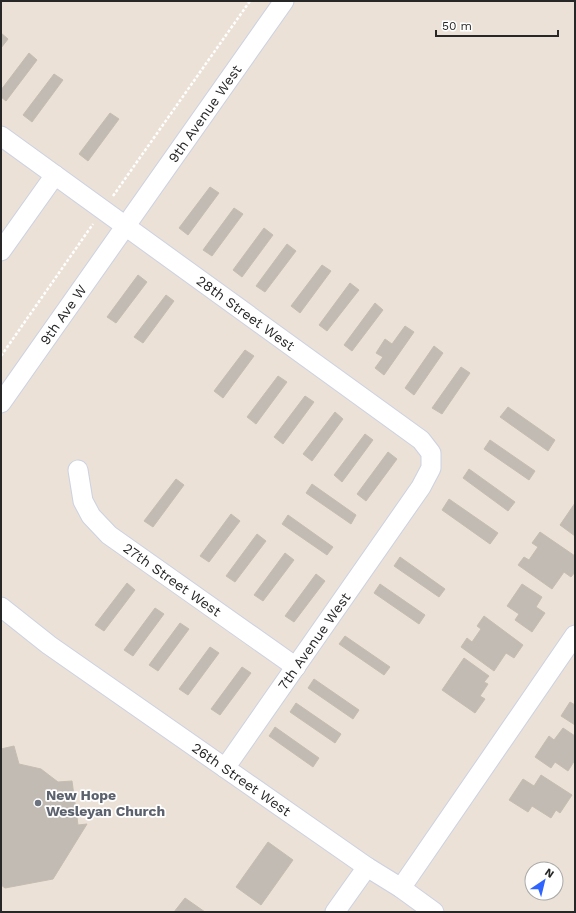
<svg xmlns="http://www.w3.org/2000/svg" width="576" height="913" font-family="'Work Sans',sans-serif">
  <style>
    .building { fill: #c2bbb4; stroke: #c6bdb0 }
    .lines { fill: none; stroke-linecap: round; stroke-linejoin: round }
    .minor-casing { stroke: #ccd1e2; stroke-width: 21 }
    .path { stroke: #fff; stroke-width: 2.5; stroke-dasharray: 3 2; stroke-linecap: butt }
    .minor { stroke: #fff; stroke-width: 19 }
    .worship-dot { fill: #6b7280; stroke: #fff; stroke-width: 1.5 }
    .labels { text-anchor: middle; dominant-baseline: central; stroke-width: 3.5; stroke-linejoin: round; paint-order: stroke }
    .street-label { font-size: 14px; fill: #272727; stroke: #fff }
    .worship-label { font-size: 14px; font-weight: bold; fill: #5b616d; stroke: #fff; text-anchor: start }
  </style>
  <rect width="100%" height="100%" fill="#ebe1d6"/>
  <g class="building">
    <path d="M1 33 8 39 1 48Z"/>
    <path d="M29 53 37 60 6 101 1 97V90Z"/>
    <path d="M54 74 63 80 32 122 23 115Z"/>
    <path d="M110 113 119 119 88 161 79 154Z"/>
    <path d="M210 187 219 193 188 235 179 228Z"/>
    <path d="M234 208 243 214 212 256 203 250Z"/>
    <path d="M264 228 273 235 242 277 233 270Z"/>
    <path d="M287 244 296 251 265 292 256 286Z"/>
    <path d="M322 265 331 271 300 313 291 306Z"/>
    <path d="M138 275 147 282 116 323 107 317Z"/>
    <path d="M350 283 359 290 327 331 319 325Z"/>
    <path d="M166 295 174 301 143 343 134 337Z"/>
    <path d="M375 303 383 310 352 351 344 345Z"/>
    <path d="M405 326 414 332 384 375 375 368 383 357 376 353 385 339 392 344Z"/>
    <path d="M434 346 443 353 414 395 405 388Z"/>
    <path d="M245 350 254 356 223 398 214 391Z"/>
    <path d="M461 367 470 373 442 414 432 408Z"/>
    <path d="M278 376 287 382 256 424 247 417Z"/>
    <path d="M305 396 314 402 283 444 274 437Z"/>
    <path d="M508 407 555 440 548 451 500 417Z"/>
    <path d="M335 412 343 419 312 461 303 454Z"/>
    <path d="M365 434 373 440 342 482 334 475Z"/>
    <path d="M490 440 535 471 529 480 484 449Z"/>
    <path d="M388 452 397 459 366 501 357 494Z"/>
    <path d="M469 469 515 502 508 511 463 478Z"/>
    <path d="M176 479 184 485 153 527 144 521Z"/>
    <path d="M312 484 356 515 351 524 306 493Z"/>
    <path d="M449 499 498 533 490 544 442 510Z"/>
    <path d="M575 503V536L560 525Z"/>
    <path d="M231 514 240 521 209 562 200 556Z"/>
    <path d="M288 515 333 547 327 555 282 524Z"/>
    <path d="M540 532 575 556V572L571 577 564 572 552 589 518 565 524 557 529 560 538 547 532 543Z"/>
    <path d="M257 534 266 541 235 582 226 576Z"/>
    <path d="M285 553 294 560 263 601 254 595Z"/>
    <path d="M400 557 445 589 439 597 394 566Z"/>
    <path d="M316 574 325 581 294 622 285 616Z"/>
    <path d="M127 583 135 590 104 631 95 625Z"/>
    <path d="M380 584 425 615 419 624 374 593Z"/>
    <path d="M522 584 542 597 536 607 545 613 532 632 515 620 519 614 507 606Z"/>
    <path d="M155 608 164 614 133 656 124 650Z"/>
    <path d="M484 616 523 645 514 658 506 653 494 671 461 647 467 638 472 642 481 629 477 626Z"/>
    <path d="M180 623 189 629 158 671 149 665Z"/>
    <path d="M345 636 390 667 384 675 339 644Z"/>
    <path d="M210 647 219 653 188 695 179 689Z"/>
    <path d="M464 658 489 676 484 682 488 684 480 696 485 699 475 713 442 690Z"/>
    <path d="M242 667 251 673 220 715 211 709Z"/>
    <path d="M314 679 359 710 353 719 308 688Z"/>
    <path d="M570 702 575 705V725L561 716Z"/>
    <path d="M296 703 341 734 335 743 290 712Z"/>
    <path d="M275 727 319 758 313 767 269 736Z"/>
    <path d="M563 728 575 736V760L568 771 555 762 551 768 535 757 549 736 554 740Z"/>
    <path d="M14 746 19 764 41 769 58 782 72 781 78 825 87 824 53 879 5 888 1 885V749Z"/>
    <path d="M541 775 572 795 560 813 556 810 551 818 532 806 528 812 509 800 523 779 534 786Z"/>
    <path d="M268 842 293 860 261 905 236 887Z"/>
    <path d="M185 898 205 912H174Z"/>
  </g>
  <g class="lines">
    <g class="minor-casing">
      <g id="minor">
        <path id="s1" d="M1 136 421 440 431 453V468L421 487 225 768"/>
        <path d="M1 251 55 175"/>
        <path id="s2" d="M1 403 284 1"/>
        <path id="s3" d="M78 470 83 501 91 516 109 535 296 667"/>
        <path id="s4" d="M1 607 49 645 367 867 401 888 434 912"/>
        <path d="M401 888 575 635"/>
        <path d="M335 912 367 867"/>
      </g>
    </g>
    <g class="path">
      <path d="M113 196 250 1"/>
      <path d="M1 356 93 224"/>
    </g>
    <use href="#minor" class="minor"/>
  </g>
  <circle class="worship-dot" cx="38" cy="803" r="4"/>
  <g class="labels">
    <g class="street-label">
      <text stroke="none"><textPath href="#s2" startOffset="354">9th Avenue West</textPath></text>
      <text stroke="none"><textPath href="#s1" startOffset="302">28th Street West</textPath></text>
      <text stroke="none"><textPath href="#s2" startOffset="108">9th Ave W</textPath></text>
      <text stroke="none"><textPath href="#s3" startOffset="152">27th Street West</textPath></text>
      <text transform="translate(314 641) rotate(-55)">7th Avenue West</text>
      <text stroke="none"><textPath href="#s4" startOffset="296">26th Street West</textPath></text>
    </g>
    <g class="worship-label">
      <text x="46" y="795">New Hope<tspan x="46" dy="16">Wesleyan Church</tspan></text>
    </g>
  </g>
  <rect width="576" height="913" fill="none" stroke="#272727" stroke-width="4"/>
  <g transform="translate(544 881) rotate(35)"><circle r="19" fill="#ffffff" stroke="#a9a9a9"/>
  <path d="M0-3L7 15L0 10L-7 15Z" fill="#2f64ff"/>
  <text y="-6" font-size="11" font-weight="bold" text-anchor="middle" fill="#272727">N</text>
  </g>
  <path d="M436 30v6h122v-6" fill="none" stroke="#272727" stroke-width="2"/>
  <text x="442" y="30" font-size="12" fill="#272727" stroke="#ffffff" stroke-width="3" paint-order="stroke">50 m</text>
</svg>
